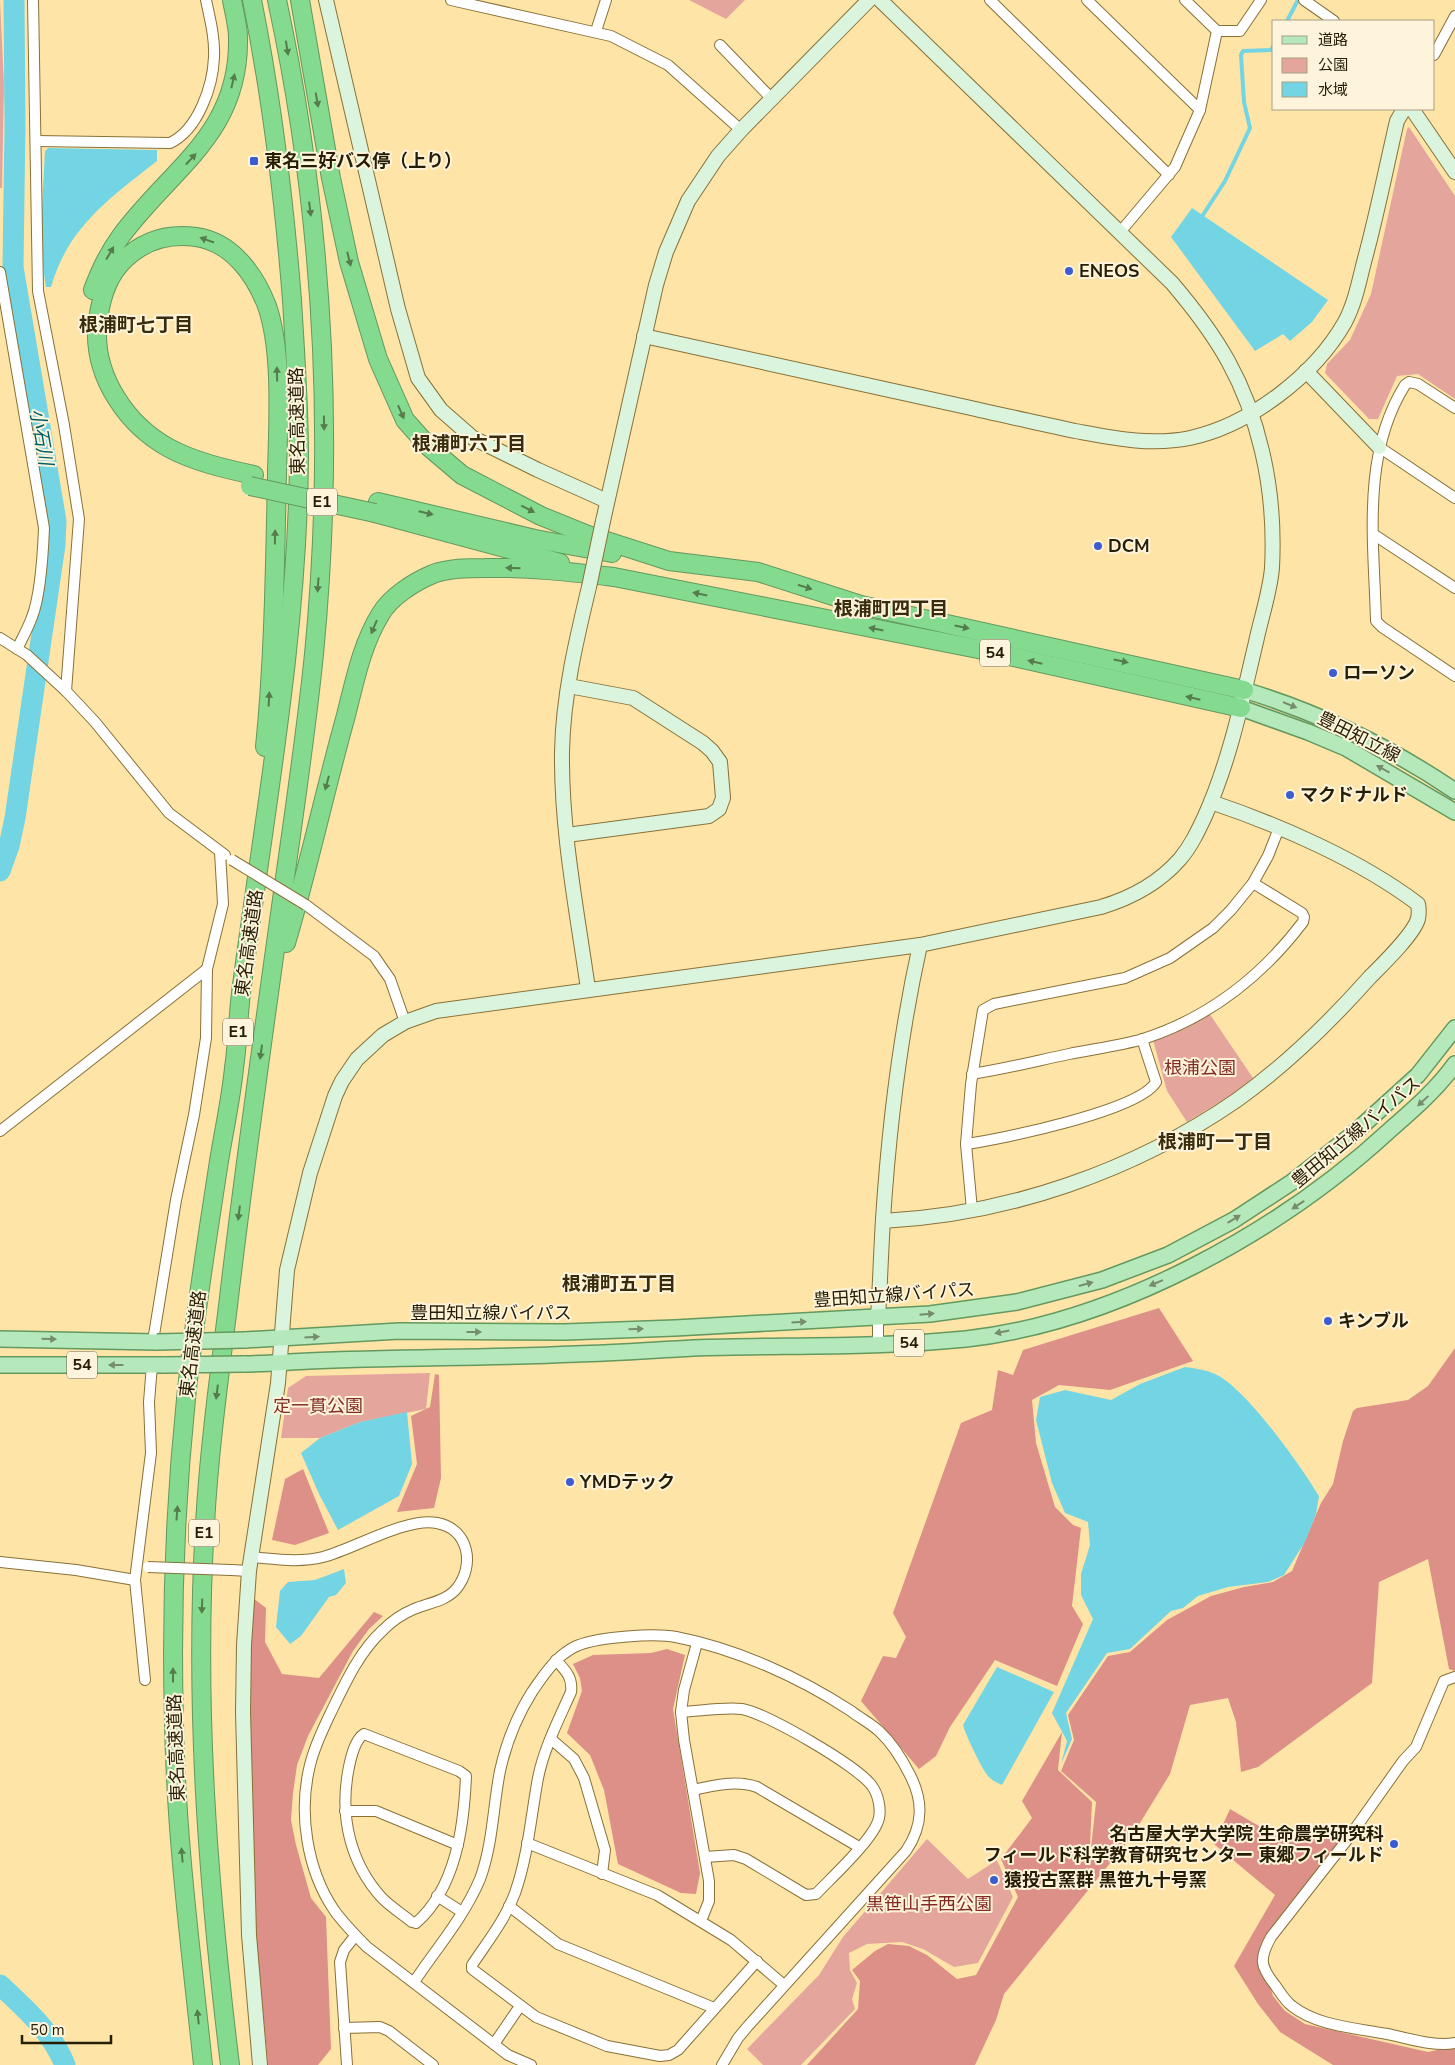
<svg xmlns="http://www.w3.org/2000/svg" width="1455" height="2065" font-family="'Nunito Sans','Noto Sans JP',sans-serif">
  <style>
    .green { fill: #e4a59d }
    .forest { fill: #dc9087 }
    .water { fill: #73d5e3 }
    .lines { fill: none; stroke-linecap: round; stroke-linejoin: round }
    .stream { stroke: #73d5e3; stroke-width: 4 }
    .river { stroke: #73d5e3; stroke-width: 21 }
    .street-casing { stroke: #887137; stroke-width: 12 }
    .secondary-casing { stroke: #887137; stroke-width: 16 }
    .primary-casing { stroke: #63985f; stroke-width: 18 }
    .highway-casing { stroke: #63985f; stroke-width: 20 }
    .street { stroke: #fff; stroke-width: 10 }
    .secondary { stroke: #daf4dd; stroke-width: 14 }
    .primary { stroke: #b5e9bc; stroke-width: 15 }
    .highway { stroke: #84da8f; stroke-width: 18 }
    .street-bridge-casing { stroke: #887137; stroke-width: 12; stroke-linecap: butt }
    .secondary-bridge-casing { stroke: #887137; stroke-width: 16; stroke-linecap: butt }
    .primary-bridge-casing { stroke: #63985f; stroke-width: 18; stroke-linecap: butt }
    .highway-bridge-casing { stroke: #63985f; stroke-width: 20; stroke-linecap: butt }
    .street-bridge { stroke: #fff; stroke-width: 10 }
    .secondary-bridge { stroke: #daf4dd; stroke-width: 14 }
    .primary-bridge { stroke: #b5e9bc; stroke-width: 15 }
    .highway-bridge { stroke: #84da8f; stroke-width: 18 }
    .oneway { fill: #557c4a }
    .oneway2 { fill: #758d6a }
    .poi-dot { fill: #3c5dcf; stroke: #fef4dc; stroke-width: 2 }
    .labels { text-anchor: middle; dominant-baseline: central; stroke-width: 4; stroke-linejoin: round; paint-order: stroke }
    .shield { fill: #fef4dc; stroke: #675e46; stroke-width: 1 }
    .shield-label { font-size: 16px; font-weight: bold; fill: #261d05 }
    .poi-label { font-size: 18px; font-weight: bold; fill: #261d05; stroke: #fef4dc; text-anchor: start }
    .street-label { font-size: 18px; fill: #261d05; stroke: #fef4dc }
    .park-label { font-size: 18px; fill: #832a24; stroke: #fef4dc }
    .neighbourhood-label { font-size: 19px; font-weight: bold; fill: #392c0d; stroke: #fef4dc }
    .water-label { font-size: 19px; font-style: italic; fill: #005c65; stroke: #fef4dc }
  </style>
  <rect width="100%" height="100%" fill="#ffe4a8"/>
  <g class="green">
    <path d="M0 0 4 85 2 188H0Z"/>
    <path d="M689 0H745L726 19Z"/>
    <path d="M1409 127 1455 196V399L1418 374 1397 376 1378 419H1369L1325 373 1327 364 1350 340 1371 294 1407 129Z"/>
    <path d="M1209 1013 1253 1078 1231 1095 1187 1122 1167 1091 1153 1040 1186 1028Z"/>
    <path d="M430 1373 426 1409 360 1422 320 1438H281L288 1388 306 1376Z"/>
    <path d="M927 1839 968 1879 997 1860 1013 1897 978 1963 954 1967 923 1949 902 1942 867 1944 849 1953 850 1970 857 1983 852 1999 855 2009 801 2065H763L747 2049 819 1975 843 1937Z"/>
  </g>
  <g class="forest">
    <path d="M1159 1308 1193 1361 1110 1390 1059 1385 1032 1400 1036 1443 1055 1507 1073 1525 1081 1528 1072 1606 1083 1624 1057 1686 995 1660 950 1727 936 1756 919 1769 861 1701 883 1656 896 1658 906 1637 893 1613 961 1423 992 1410 998 1370 1013 1375 1023 1350Z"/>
    <path d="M1455 1348V1671L1449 1669 1428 1559 1379 1582 1372 1683 1258 1767 1241 1772 1236 1722 1228 1698 1190 1705 1170 1774 1132 1836 1004 1994 996 2020 975 2065H807L858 2009 860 1981 852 1970 875 1951 888 1944 909 1946 927 1955 957 1979 976 1975 1018 1897 1001 1859 1032 1818 1022 1801 1062 1732 1058 1770 1092 1802 1089 1867 1096 1802 1061 1771 1074 1740 1068 1715 1108 1656 1130 1652 1167 1620 1211 1596 1244 1587 1273 1582 1292 1571 1321 1503 1333 1484 1343 1441 1353 1411 1357 1408 1408 1400 1428 1386Z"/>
    <path d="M435 1374 439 1375 441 1478 434 1508 397 1512 417 1464 411 1416 430 1407Z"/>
    <path d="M303 1469 329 1533 295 1545 272 1540 285 1479Z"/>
    <path d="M253 1598 266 1608 265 1642 282 1674 319 1678 374 1612 383 1616 369 1629 353 1651 308 1736 297 1765 293 1793 291 1820 296 1845 311 1898 326 1917 331 2049 318 2065H268L256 1935 249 1712Z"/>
    <path d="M667 1649 685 1655 673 1709 700 1873 696 1894 681 1893 618 1864 604 1790 590 1755 567 1733 582 1691 580 1678 573 1664 593 1655 651 1653Z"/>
    <path d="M1230 1809 1276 1836 1309 1830 1340 1844 1287 1907 1260 1952 1273 1996 1285 2011 1305 2024 1428 2052 1455 2046V2065H1333L1280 2032 1258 2004 1234 1966 1275 1895 1214 1844Z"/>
  </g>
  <g class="water">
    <path d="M48 148 157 150V161C110 198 68 227 51 287H46C38 243 43 196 45 151Z"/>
    <path d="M1192 208 1328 300 1312 322 1290 341 1283 334 1255 351 1171 237Z"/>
    <path d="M1185 1367C1195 1368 1206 1370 1215 1374 1246 1388 1301 1466 1319 1496L1316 1514 1305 1542 1284 1575 1268 1582 1228 1587 1198 1596 1183 1608 1171 1611 1130 1649 1107 1653 1066 1713 1072 1739 1061 1764 1067 1741 1052 1713 1093 1619 1081 1595V1574L1090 1545 1088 1522 1065 1513 1052 1483 1036 1420 1040 1397 1065 1390 1111 1400 1140 1384Z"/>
    <path d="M407 1412 412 1464 399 1496 338 1530 319 1494 301 1453 320 1438 360 1422Z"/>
    <path d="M344 1569 346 1583 336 1595 329 1597 301 1636 290 1644 276 1627 280 1591 288 1582 315 1580Z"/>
    <path d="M997 1667 1054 1692 1002 1785C998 1783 991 1780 988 1776 981 1767 966 1736 963 1725Z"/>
  </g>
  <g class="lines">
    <g class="stream">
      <path d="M1287 21 1298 0"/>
      <path d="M1201 218 1225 181 1250 128 1244 102 1241 55 1243 51 1271 50 1274 45"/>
    </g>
    <g class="river">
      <path d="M0 871 9 846 15 818 55 545 56 521 13 267 15 125 14 0"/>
      <path d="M0 1985C26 2009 52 2032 65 2065"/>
    </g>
    <g class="street-casing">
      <g id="street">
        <path d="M33 0 38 291 64 425 79 519 66 691"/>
        <path d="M451 0 611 36 668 65 741 130"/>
        <path d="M990 0 1169 175"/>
        <path d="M1087 0 1200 110"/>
        <path d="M1304 0 1334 21"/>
        <path d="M596 31 606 0"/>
        <path d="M1217 31H1240L1261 0"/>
        <path d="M720 45 772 99"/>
        <path d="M1434 55 1455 16"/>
        <path d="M36 141 170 143C198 130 213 86 214 57 215 38 210 19 206 0"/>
        <path d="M1121 231 1175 167 1200 110 1217 31 1185 0"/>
        <path d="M0 272 44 528C43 553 41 594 32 617 28 628 22 639 17 649"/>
        <path d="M1455 408 1418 384 1409 382 1405 385C1361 455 1374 542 1376 621L1382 627 1455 676"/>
        <path d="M1379 447 1455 498"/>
        <path d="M1373 534 1455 588"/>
        <path d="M0 638 27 655 66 691 95 722 169 813 225 855"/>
        <path d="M306 905 374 956 390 979 405 1022"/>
        <path d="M972 1074C1005 1069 1036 1061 1069 1054 1093 1049 1119 1046 1143 1039 1208 1018 1262 976 1303 922L1304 917 1302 913 1253 883"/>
        <path d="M0 1131 207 969"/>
        <path d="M966 1144C1001 1139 1139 1111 1156 1082L1142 1039"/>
        <path d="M972 1210 966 1144 971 1084 983 1010 994 1004 1125 978 1170 958 1213 928 1231 910 1253 883 1268 856 1279 828"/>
        <path d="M878 1318V1345"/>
        <path d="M153 1341 176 1200 194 1115 206 1038 207 969 223 904 220 852"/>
        <path d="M251 1557C275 1559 299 1563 323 1557 354 1549 406 1517 437 1523 469 1529 475 1565 457 1588 447 1601 428 1603 414 1609 402 1614 392 1621 383 1630 361 1650 347 1679 334 1706 325 1725 315 1744 310 1765 298 1813 307 1870 334 1910 344 1924 355 1935 367 1947L508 2055 531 2065"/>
        <path d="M0 1562 76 1570 135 1580"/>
        <path d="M231 1570 249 1571"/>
        <path d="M697 1643 684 1690 681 1712 684 1740 709 1881V1901L701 1921"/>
        <path d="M556 1660C565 1670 573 1677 571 1692 559 1719 544 1748 538 1778 531 1816 528 1856 515 1893 505 1920 488 1941 472 1965V1969L536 2017 607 2046 660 2056 669 2055 678 2050 757 1961"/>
        <path d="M1455 1677 1444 1681 1416 1747 1403 1761 1347 1840 1271 1937C1259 1959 1260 1966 1275 1985 1280 1992 1285 2001 1292 2006 1317 2026 1356 2028 1387 2034 1408 2038 1434 2047 1455 2043"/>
        <path d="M145 1680 135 1580 151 1453 149 1402 152 1365"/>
        <path d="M681 1712C701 1711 723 1707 742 1709 766 1713 858 1766 872 1786 878 1794 881 1808 879 1818 875 1838 831 1878 816 1894L806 1895 746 1859 734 1855 705 1857"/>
        <path d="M364 1734 459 1771 466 1776C464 1826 456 1888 416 1923L412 1922C402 1914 391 1907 382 1898 350 1863 340 1817 348 1772 350 1761 354 1740 364 1734Z"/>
        <path d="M551 1739 574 1759 584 1778 605 1850 602 1874"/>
        <path d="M693 1790C715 1785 736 1780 757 1787L859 1847"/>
        <path d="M345 1811H376L458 1845"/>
        <path d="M527 1843 657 1895 731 1940 784 1985"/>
        <path d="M437 1896 462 1912"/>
        <path d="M509 1906 558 1944 714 2008"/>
        <path d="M414 1982C436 1949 464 1917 480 1879 493 1844 493 1806 500 1771 506 1743 517 1716 532 1692 541 1679 549 1666 561 1656 566 1652 573 1647 579 1645 600 1637 654 1633 676 1637 737 1649 799 1677 851 1711 860 1718 870 1723 879 1731 892 1743 902 1759 910 1775 924 1802 923 1826 906 1851L748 2026 738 2038 722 2065"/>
        <path d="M344 2028 380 2027 389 2031 433 2065"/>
        <path d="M494 2044 520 2006"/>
        <path d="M347 2065 340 1962 344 1950 355 1936"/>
      </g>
    </g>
    <g class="secondary-casing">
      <g id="secondary">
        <path d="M326 0 398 309 418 378 441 410 473 438 538 470 607 501"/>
        <path d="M1412 109 1455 172"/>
        <path d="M644 336C753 360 862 384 971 408 1005 416 1040 423 1075 431 1113 438 1150 446 1190 438 1250 425 1315 375 1345 322 1355 303 1359 282 1364 262 1377 215 1386 168 1397 121L1404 109"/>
        <path d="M1306 371 1379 447"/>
        <path d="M603 521 656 285 666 252 688 201 718 156 741 130 869 0"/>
        <path d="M567 835 709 816 719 809 723 798 720 762 712 751 703 743 633 698 569 686"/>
        <path d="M588 989C577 911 561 831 562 752 563 696 576 641 589 587"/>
        <path d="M883 1221C1008 1215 1134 1171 1237 1100 1286 1065 1330 1022 1370 977 1383 964 1413 935 1418 919 1419 914 1419 909 1418 904 1360 860 1279 825 1211 802"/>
        <path d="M878 1318C880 1285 881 1252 883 1219 889 1127 900 1035 920 945"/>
        <path d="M260 2065 249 1935 243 1712 244 1645 249 1571 278 1383 287 1270 310 1173 335 1096 342 1081 357 1059 383 1035 405 1022 436 1011 920 945 1101 907C1131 898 1159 883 1180 859 1191 846 1198 831 1205 816 1230 760 1242 701 1256 642 1261 618 1270 592 1272 568 1274 530 1271 489 1262 451 1246 382 1218 337 1172 283L880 0"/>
      </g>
    </g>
    <g class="primary-casing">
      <g id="primary">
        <path d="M1244 690C1320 713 1390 747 1455 791"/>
        <path d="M1241 708 1308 732 1346 748 1455 812"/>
        <path d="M0 1339 157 1342"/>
        <path d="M245 1340 399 1331 565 1332 675 1328 930 1314 1017 1302 1102 1280 1168 1255 1234 1220 1292 1182 1353 1134 1418 1075 1455 1028"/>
        <path d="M244 1364C266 1364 287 1362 309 1361 398 1357 487 1358 576 1354 615 1353 654 1350 693 1348 784 1345 875 1348 966 1339 1117 1322 1281 1231 1391 1129 1414 1109 1437 1089 1455 1064"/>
        <path d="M0 1365H164"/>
      </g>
    </g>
    <g class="highway-casing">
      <g id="highway">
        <path d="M300 0 331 178 349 262 378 359 405 420 429 447 462 475 541 516 588 535 669 561 758 572 861 605 1244 690"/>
        <path d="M93 290C100 271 109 252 121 236 171 168 240 134 238 38 238 25 234 12 232 0"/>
        <path d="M254 475C226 469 195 462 169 448 127 425 95 378 97 329 99 306 104 282 120 264 141 241 166 233 196 237 232 242 255 275 267 306 283 352 278 425 277 474 275 565 274 657 265 747"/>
        <path d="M378 502 535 539 612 553"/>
        <path d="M375 513 560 563"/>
        <path d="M286 943C308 870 324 794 345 719 354 685 361 646 380 615 390 597 414 582 433 574 449 568 468 568 485 568 529 567 571 572 614 577L978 649 1241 708"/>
        <path d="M203 2065C191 1951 176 1837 174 1722 171 1614 175 1506 186 1399 194 1319 207 1240 219 1161 224 1130 231 1099 234 1068 238 1041 238 1013 242 985 265 809 298 634 299 456 299 404 295 352 292 300 284 199 272 99 252 0"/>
        <path d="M230 2065C208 1885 194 1705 205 1524 209 1451 219 1378 228 1306 244 1168 264 1030 283 892 294 813 306 734 314 654 335 436 323 214 277 0"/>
      </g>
    </g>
    <use href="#street" class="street"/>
    <use href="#secondary" class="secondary"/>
    <use href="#primary" class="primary"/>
    <use href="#highway" class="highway"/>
    <g class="street-bridge-casing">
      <g id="street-bridge">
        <path d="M232 860 306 905"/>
        <path d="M148 1567 231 1570"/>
      </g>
    </g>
    <g class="secondary-bridge-casing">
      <path id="secondary-bridge" d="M589 587 603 521"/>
    </g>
    <g class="primary-bridge-casing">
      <g id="primary-bridge">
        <path d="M157 1342 245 1340"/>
        <path d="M164 1365 244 1364"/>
      </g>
    </g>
    <g class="highway-bridge-casing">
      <path id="highway-bridge" d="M250 486 375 513"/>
    </g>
    <use href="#street-bridge" class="street-bridge"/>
    <use href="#secondary-bridge" class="secondary-bridge"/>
    <use href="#primary-bridge" class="primary-bridge"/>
    <use href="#highway-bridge" class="highway-bridge"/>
  </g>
  <defs><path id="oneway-solid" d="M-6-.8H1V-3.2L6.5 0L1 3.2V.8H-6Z" transform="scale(1.25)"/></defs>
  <g class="oneway">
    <use href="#oneway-solid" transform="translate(287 48) rotate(81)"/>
    <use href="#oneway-solid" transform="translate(233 81) rotate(-77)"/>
    <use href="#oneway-solid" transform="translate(317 100) rotate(80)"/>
    <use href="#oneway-solid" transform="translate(191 159) rotate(-47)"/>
    <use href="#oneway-solid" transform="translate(310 209) rotate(83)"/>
    <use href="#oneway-solid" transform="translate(207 240) rotate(-161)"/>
    <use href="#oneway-solid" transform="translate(110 253) rotate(-60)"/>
    <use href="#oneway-solid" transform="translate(349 259) rotate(76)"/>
    <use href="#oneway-solid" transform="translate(277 374) rotate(-91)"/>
    <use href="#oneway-solid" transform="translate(401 412) rotate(66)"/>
    <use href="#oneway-solid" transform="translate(324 423) rotate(89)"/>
    <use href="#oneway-solid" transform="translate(528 509) rotate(27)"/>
    <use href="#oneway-solid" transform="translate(426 513) rotate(13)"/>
    <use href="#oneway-solid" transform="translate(275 537) rotate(-89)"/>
    <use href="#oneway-solid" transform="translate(513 568) rotate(-178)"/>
    <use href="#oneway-solid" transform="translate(318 585) rotate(94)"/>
    <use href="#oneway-solid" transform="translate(805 587) rotate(18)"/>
    <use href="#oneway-solid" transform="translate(700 594) rotate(-168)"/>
    <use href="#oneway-solid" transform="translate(374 627) rotate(113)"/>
    <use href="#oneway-solid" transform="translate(962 627) rotate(12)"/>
    <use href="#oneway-solid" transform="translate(876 629) rotate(-169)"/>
    <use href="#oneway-solid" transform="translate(1121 661) rotate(12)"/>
    <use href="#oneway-solid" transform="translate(1035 662) rotate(-167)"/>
    <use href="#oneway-solid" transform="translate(1193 698) rotate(-167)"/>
    <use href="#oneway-solid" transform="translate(269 699) rotate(-87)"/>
    <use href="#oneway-solid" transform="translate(327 783) rotate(105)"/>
    <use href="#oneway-solid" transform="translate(261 1052) rotate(98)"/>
    <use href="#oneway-solid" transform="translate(239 1213) rotate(97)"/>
    <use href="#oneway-solid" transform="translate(217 1392) rotate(97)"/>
    <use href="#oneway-solid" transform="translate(177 1513) rotate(-86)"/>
    <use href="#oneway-solid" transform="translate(202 1606) rotate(92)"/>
    <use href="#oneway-solid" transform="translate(173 1675) rotate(-90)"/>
    <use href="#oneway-solid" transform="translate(182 1855) rotate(-95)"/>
    <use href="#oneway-solid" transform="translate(198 2017) rotate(-96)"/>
  </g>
  <g class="oneway2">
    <use href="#oneway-solid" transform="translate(1290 705) rotate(22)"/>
    <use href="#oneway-solid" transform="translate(1383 769) rotate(-151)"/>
    <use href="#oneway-solid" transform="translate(1423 1101) rotate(137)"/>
    <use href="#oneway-solid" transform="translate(1298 1205) rotate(146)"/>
    <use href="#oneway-solid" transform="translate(1234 1219) rotate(-31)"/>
    <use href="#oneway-solid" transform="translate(1156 1283) rotate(157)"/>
    <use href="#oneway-solid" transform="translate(1086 1284) rotate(-15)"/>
    <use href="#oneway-solid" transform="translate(927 1314) rotate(-5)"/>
    <use href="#oneway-solid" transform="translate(799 1322) rotate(-3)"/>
    <use href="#oneway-solid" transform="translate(636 1329) rotate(-1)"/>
    <use href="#oneway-solid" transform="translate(474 1332)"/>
    <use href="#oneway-solid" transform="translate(1002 1332) rotate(169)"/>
    <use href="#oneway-solid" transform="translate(312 1337) rotate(-3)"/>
    <use href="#oneway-solid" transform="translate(49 1339) rotate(1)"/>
    <use href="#oneway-solid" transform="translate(116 1365) rotate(180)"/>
  </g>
  <g class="poi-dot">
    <rect x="249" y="156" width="10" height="10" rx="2.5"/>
    <circle cx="1069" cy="271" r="5"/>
    <circle cx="1098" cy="546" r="5"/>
    <circle cx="1333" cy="673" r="5"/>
    <circle cx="1290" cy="795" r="5"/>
    <circle cx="1328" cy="1321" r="5"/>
    <circle cx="570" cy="1482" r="5"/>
    <circle cx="1394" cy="1844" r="5"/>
    <circle cx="994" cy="1880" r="5"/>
  </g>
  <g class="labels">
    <g class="shield">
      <rect x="307" y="488.5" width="30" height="27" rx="4"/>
      <rect x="980" y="639.5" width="30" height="27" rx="4"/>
      <rect x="223" y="1018.5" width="30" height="27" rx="4"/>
      <rect x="894" y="1329.5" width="30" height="27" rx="4"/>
      <rect x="67" y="1351.5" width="30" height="27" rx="4"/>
      <rect x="189" y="1519.5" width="30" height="27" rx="4"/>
    </g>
    <g class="shield-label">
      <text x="322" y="502">E1</text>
      <text x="995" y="653">54</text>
      <text x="238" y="1032">E1</text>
      <text x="909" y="1343">54</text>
      <text x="82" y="1365">54</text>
      <text x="204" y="1533">E1</text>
    </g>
    <g class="poi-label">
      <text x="264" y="161">東名三好バス停（上り）</text>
      <text x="1079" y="271">ENEOS</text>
      <text x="1108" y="546">DCM</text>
      <text x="1343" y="673">ローソン</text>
      <text x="1300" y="795">マクドナルド</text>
      <text x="1338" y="1321">キンブル</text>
      <text x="580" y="1482">YMDテック</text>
      <text x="1384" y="1834" text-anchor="end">名古屋大学大学院 生命農学研究科<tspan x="1384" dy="21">フィールド科学教育研究センター 東郷フィールド</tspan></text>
      <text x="1004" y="1880">猿投古窯群 黒笹九十号窯</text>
    </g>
    <g class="street-label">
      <text transform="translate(297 421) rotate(-91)">東名高速道路</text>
      <text transform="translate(1359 737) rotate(27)">豊田知立線</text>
      <text transform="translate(249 943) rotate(-82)">東名高速道路</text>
      <text transform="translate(1356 1132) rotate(-40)">豊田知立線バイパス</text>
      <text transform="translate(894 1295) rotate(-4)">豊田知立線バイパス</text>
      <text x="491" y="1313">豊田知立線バイパス</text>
      <text transform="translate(193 1344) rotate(-83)">東名高速道路</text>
      <text transform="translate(176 1748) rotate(-92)">東名高速道路</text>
    </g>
    <g class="park-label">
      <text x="1200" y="1068">根浦公園</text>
      <text x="318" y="1406">定一貫公園</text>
      <text x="929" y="1904">黒笹山手西公園</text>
    </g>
    <g class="neighbourhood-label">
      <text x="136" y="325">根浦町七丁目</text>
      <text x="469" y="444">根浦町六丁目</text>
      <text x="891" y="609">根浦町四丁目</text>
      <text x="1215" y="1142">根浦町一丁目</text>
      <text x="619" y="1284">根浦町五丁目</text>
    </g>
    <g class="water-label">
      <text transform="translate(41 437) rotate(80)">小石川</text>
    </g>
  </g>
  <rect x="1272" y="20" width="162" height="90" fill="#fef4dc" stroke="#a89e86"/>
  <rect x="1282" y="36" width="25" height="8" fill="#b5e9bc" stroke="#a89e86"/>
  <text x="1318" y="45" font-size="15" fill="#261d05">道路</text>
  <rect x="1282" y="58" width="25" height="15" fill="#e4a59d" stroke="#a89e86"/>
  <text x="1318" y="70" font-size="15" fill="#261d05">公園</text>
  <rect x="1282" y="82" width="25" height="15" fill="#73d5e3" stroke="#a89e86"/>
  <text x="1318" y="95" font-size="15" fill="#261d05">水域</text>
  <path d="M22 2035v8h89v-8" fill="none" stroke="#261d05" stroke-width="2.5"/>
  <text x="30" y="2035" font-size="15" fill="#261d05" stroke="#fef4dc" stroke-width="4" paint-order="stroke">50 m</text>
</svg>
